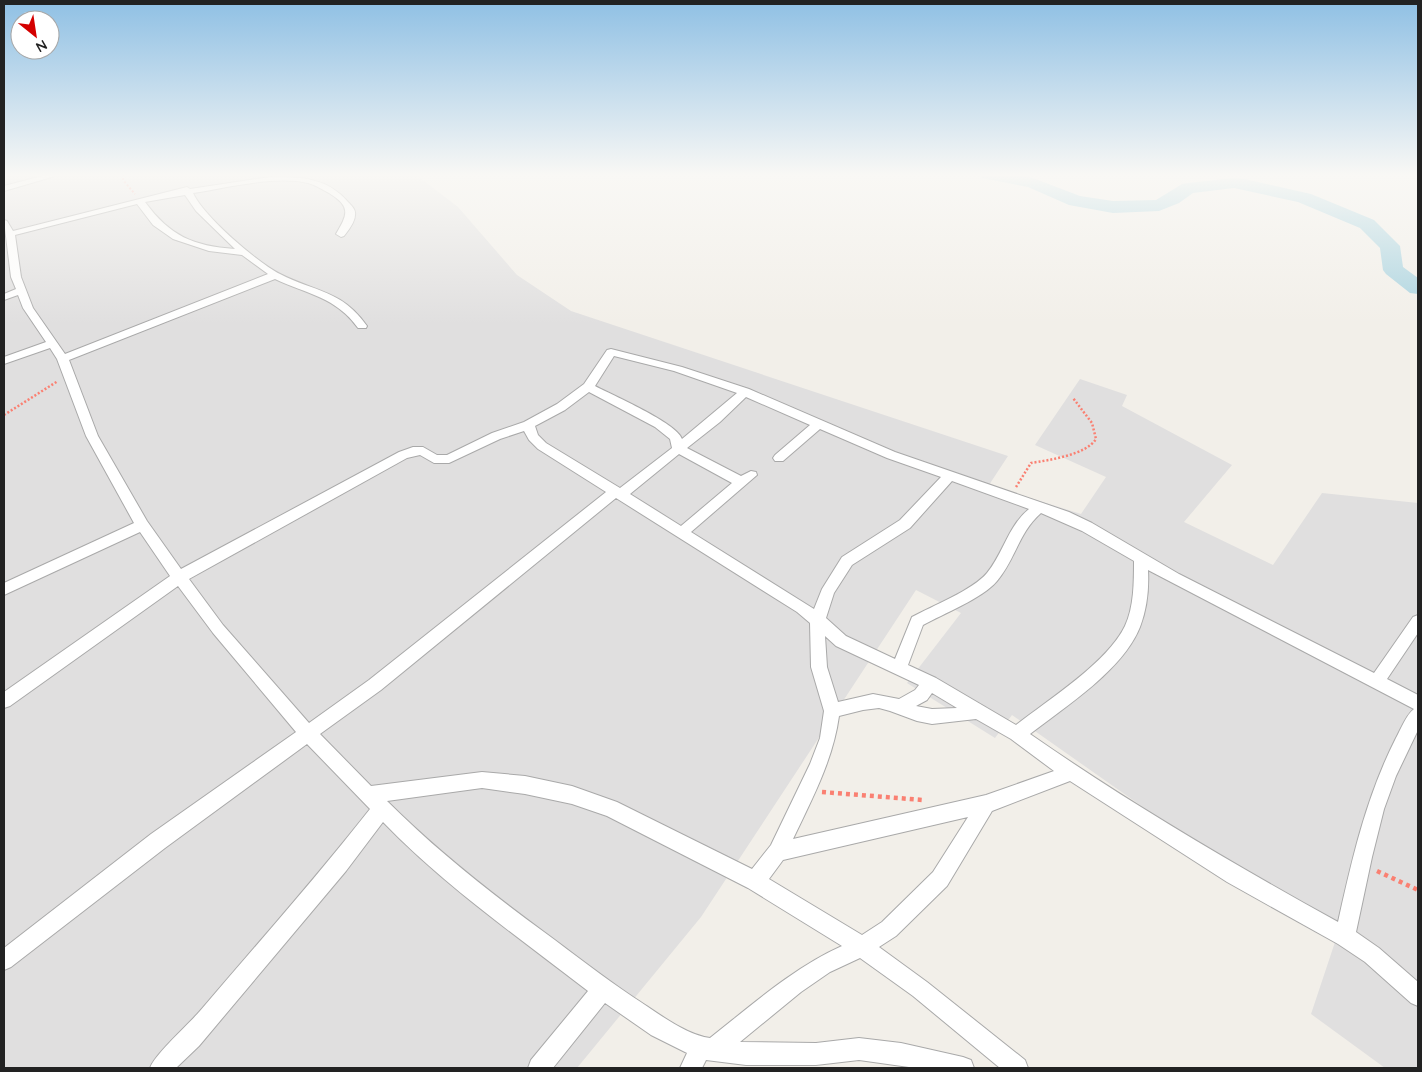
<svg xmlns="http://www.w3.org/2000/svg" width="1422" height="1072" font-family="Quicksand,sans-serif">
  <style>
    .residential { fill: #e0dfdf }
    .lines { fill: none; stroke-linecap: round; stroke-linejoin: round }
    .river { fill: #aad3df; fill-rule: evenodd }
    .street-casing { stroke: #a9a9a9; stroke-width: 2 }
    .path-far2 { stroke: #fa8072; stroke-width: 2; stroke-dasharray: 2 2; stroke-linecap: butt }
    .path-far1 { stroke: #fa8072; stroke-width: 2.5; stroke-dasharray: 2 2; stroke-linecap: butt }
    .path { stroke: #fa8072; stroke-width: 4.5; stroke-dasharray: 4 4; stroke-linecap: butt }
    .street { fill: #fff; fill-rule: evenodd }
  </style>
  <rect width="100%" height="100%" fill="#f2efe9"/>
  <path class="residential" d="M4 174H415L458 207 517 275 571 311 1008 456 989 485 1081 514 1106 477 1035 445 1080 379 1127 395 1122 406 1232 465 1184 522 1273 565 1322 493 1418 503V1068H1385L1311 1014 1335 942 1012 715 995 738 907 683 961 613 916 590 701 917 577 1068H4Z"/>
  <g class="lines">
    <path class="river" d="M979 174H1013L1033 178 1080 196 1113 201 1156 200 1182 184 1188 183 1234 178 1245 179 1311 194 1374 220 1400 246 1403 267 1418 278V294L1410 293 1386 274 1383 270 1380 248 1360 228 1298 202 1234 188 1193 193 1179 203 1159 211 1113 213 1069 205 1028 187 982 178Z"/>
    <g class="street-casing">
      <g id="street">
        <path d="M50 174H62L4 191V186Z"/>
        <path d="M270 177C300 177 327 177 348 202 352 206 356 210 355 215 355 222 348 231 344 236L341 237 336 234C347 215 352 207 329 193 323 190 316 185 308 183 276 175 226 188 193 193 204 217 257 262 280 274 315 292 342 290 367 326L366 328H358C336 297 307 294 275 279L69 360 98 436 147 521 181 569 399 452 413 447H423L437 455H447L492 433 524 422 557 404 584 384 607 350 611 349 682 367 749 389 895 452 1069 512 1092 523 1179 574 1374 673 1413 617 1418 615V633L1387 679 1418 695V730L1396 776 1384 809 1372 857 1356 932 1379 948 1418 982V1006L1411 1003 1365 962 1338 944 1227 882 1070 781 992 811 947 886 896 936 879 947 927 982 1025 1060 1028 1068H1000L913 996 860 958 830 972 801 992 740 1042 816 1043 859 1038 901 1043 963 1057 971 1060 974 1068H916L859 1060 816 1065H746L706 1060 702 1068H680L687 1053 651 1035 605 1003 553 1068H528L531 1060 588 991C518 937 445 886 383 822L346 871 199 1046 176 1068H150C155 1054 188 1025 200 1011 257 944 316 878 370 809L307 744 165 848 11 967 4 970V948L151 834 296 732 213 633 178 586 10 706 4 708V692L170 576 140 532 4 595V583L134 523 86 436 57 359 50 348 4 364V357L46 342 23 308 18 295 4 300V294L16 289 11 277 4 220 7 221 13 231 187 187 190 189ZM185 195 196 211 235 249C193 246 170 236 145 202ZM137 204 153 225 173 239 209 251 242 255 268 274 65 354 33 308 21 277 15 235ZM614 356 674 371 737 393 682 439C677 423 612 395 595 386ZM589 392 655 427 670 439 672 448 620 488 546 443 538 435 535 426 565 410ZM746 397 810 425 775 455 773 458 775 461H783L820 429 887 458 941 477 900 520 842 557 822 589 814 609 691 532 757 475 756 472 751 471 741 476 687 448 720 422ZM524 431 529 440 538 449 606 492 369 680 309 723 223 625 189 579 407 458 420 455 434 463H449L500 439ZM679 454 732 483 681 526 630 494ZM952 481 1029 509C1008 526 1004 552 987 573 973 590 932 606 912 617L895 659 846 636 826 618 834 593 852 565 910 528ZM616 498 797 612 810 623 811 667 824 711 820 738 810 764 771 845 752 869 617 802 572 786 525 776 482 772 371 786 320 734 381 690ZM1041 513 1082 531 1134 561C1134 582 1134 607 1125 626 1108 662 1048 700 1016 725L936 678 908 665 923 625C943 614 983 598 997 581 1015 560 1019 532 1041 513ZM1148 570 1414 709C1406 715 1401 729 1396 738 1366 797 1352 859 1338 922 1233 864 1129 803 1030 734 1066 706 1123 670 1140 627 1147 609 1149 589 1148 570ZM825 636 836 646 919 685 915 690 899 699 873 694 838 702 827 667ZM932 693 957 708 932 709 916 706 927 700ZM879 708 890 711 917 721 932 724 976 719 1011 739 1054 771 986 795 793 839C812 799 833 760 839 716L863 710ZM482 788 525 794 572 804 607 816 748 888 842 946C793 968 752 1005 710 1038 685 1035 655 1011 633 997 603 977 574 954 544 932 488 891 436 850 387 801ZM968 817 933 872 882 922 862 935 769 879 783 860Z"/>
      </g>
    </g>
    <path class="path-far2" d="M123 174V180L135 194"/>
    <g class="path-far1">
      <path d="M4 415 58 381"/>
      <path d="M1016 487 1031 463C1049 460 1086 455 1096 439L1092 423 1073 398"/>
    </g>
    <g class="path">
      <path d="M822 792 923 800"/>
      <path d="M1377 871 1418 890"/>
    </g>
    <use href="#street" class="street"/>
  </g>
  <linearGradient id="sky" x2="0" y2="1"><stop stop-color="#8fc0e4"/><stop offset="0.54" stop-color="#f9f8f5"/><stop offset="1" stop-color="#f9f8f5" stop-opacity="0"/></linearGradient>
  <rect width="1422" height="324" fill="url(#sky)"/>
  <rect width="1422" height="1072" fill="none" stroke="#222222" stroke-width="10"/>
  <g transform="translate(35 35) rotate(150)"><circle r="24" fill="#ffffff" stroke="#a7a7a7"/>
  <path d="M0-4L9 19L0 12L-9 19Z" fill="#d40000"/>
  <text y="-8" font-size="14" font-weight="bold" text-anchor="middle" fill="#222222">N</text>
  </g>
</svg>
